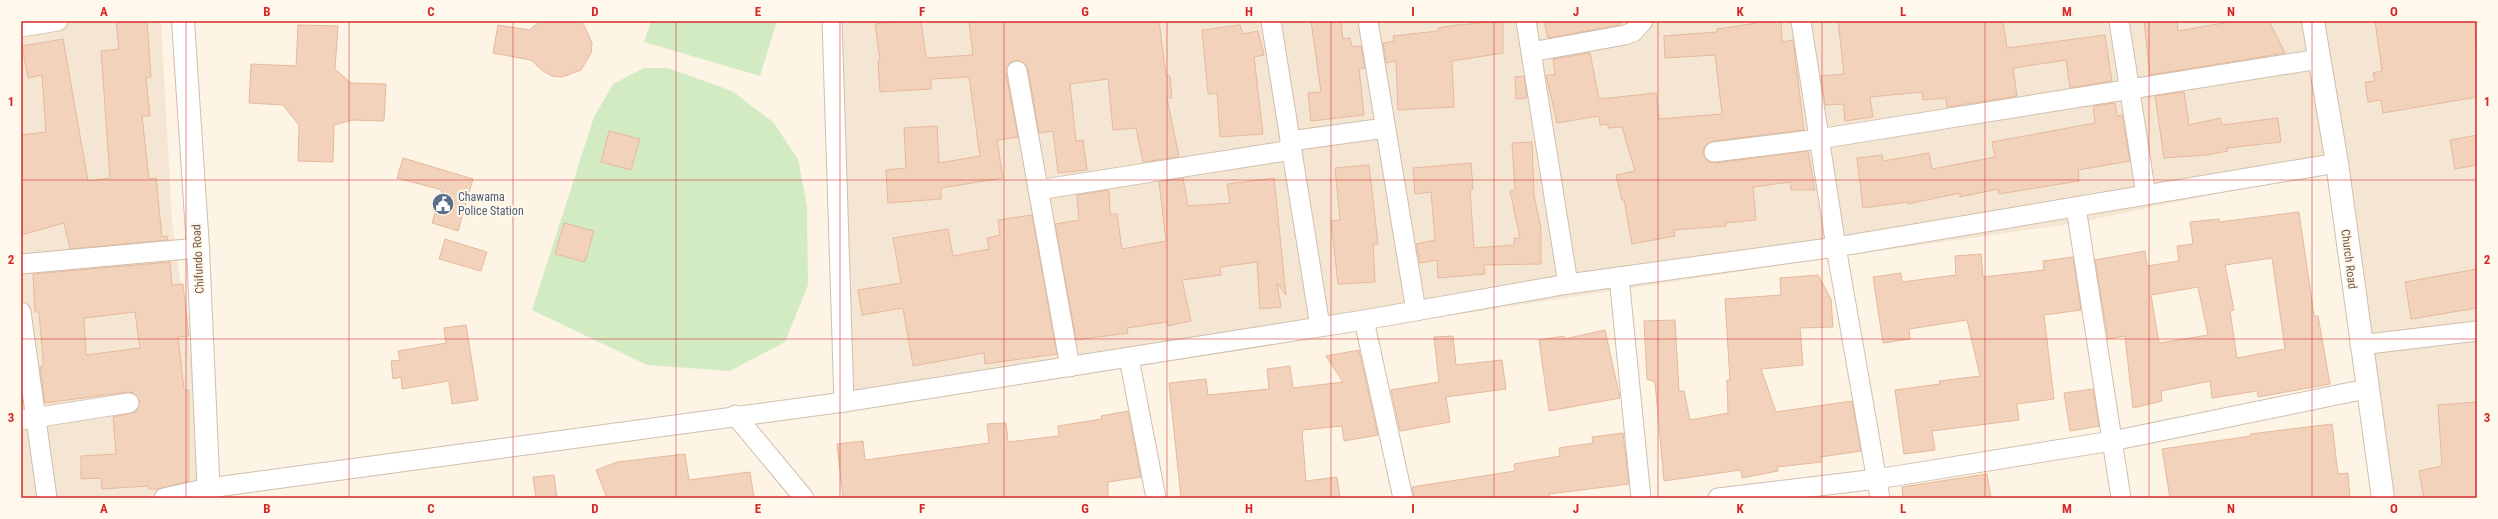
<svg xmlns="http://www.w3.org/2000/svg" width="2498" height="519" font-family="'Roboto Condensed',sans-serif">
  <style>
    .residential { fill: #f5e6d3 }
    .green { fill: #d3ebc3 }
    .building { fill: #f3d2bc; stroke: #e6b99b; fill-rule: evenodd }
    .lines { fill: none; stroke-linecap: round; stroke-linejoin: round }
    .minor-casing { stroke: #d1bead; stroke-width: 21 }
    .tertiary-casing { stroke: #d1bead; stroke-width: 24 }
    .minor { stroke: #fff; stroke-width: 19 }
    .tertiary { stroke: #fff; stroke-width: 22 }
    .grid { fill: none; stroke: #d62828; stroke-width: 1; stroke-opacity: 0.55 }
    .labels { text-anchor: middle; dominant-baseline: central; stroke-width: 4; stroke-linejoin: round; paint-order: stroke }
    .service-label { font-size: 12px; fill: #4e5e75; stroke: #fff8ec; text-anchor: start }
    .street-label { font-size: 12px; fill: #775a49; stroke: #fff8ec }
    .neatline { fill: none; stroke: #d62828; stroke-width: 1.5 }
    .grid-label { font-size: 13px; text-anchor: middle; font-weight: bold; fill: #d62828 }
  </style>
  <rect width="100%" height="100%" fill="#fdf4e5"/>
  <g class="residential">
    <path d="M21 21H161L172 221 209 488 136 498H21Z"/>
    <path d="M839 21H2477V498H2377L2331 175 2254 186 2076 223 1836 257 846 407Z"/>
  </g>
  <g class="green">
    <path d="M651 21H777L760 76 644 42Z"/>
    <path d="M644 68H668L732 91 773 122 798 159 807 206 808 285 785 342 730 371 647 365 532 310 594 117 613 84Z"/>
  </g>
  <g class="building">
    <path d="M116 21H147L151 77 146 78 150 116H142L149 179 156 178 162 237 167 236 168 240 70 249 64 223 21 235V135L46 132 42 75 28 78 22 46 63 39 88 181 110 178 101 51 119 49Z"/>
    <path d="M541 21H580L584 25 592 43 591 53 581 70 562 77 552 76 543 71 531 60 493 53 498 25 529 30Z"/>
    <path d="M899 21H921L926 58 973 55 969 21H1159L1166 76H1170L1172 98H1167L1179 157 1143 162 1136 128 1113 130 1108 79 1070 84 1076 141 1083 140 1087 170 1058 173 1053 131 1039 133 1028 69 1025 64 1015 60 1010 63 1006 73 1018 137 997 140 1003 178 941 188V199L888 203 886 170 906 168 904 128 937 126 939 163 980 156 969 77 931 79V89L880 92 878 61H880L875 24Z"/>
    <path d="M1311 21H1341L1343 39 1350 38 1352 47 1361 46 1365 68 1359 69 1364 115 1311 121 1308 93 1321 92Z"/>
    <path d="M1503 21V53L1452 61 1454 107 1398 110 1396 61 1386 63 1383 43 1394 41 1393 36 1438 31V28L1457 25Z"/>
    <path d="M1544 21H1620V25L1548 38Z"/>
    <path d="M1756 21H1781L1782 42 1793 40 1804 130 1713 141 1704 147 1703 154 1709 162 1715 163 1808 151 1815 190H1791L1790 182 1753 187 1756 220 1725 223 1726 226 1674 230 1675 236 1632 244 1624 200H1622L1616 175 1635 171 1622 127 1608 128V124L1600 125 1599 116 1557 123 1546 75H1555L1553 59 1590 53 1599 99 1656 93 1659 119 1722 114 1715 55 1665 58 1664 36 1717 32V29L1757 23Z"/>
    <path d="M1838 21H2003L2007 48 2105 35 2112 81 2070 88 2066 60 2013 68 2017 96 1947 107 1946 98 1923 100 1922 92 1870 97 1873 117 1845 121 1843 104 1825 105 1821 76 1844 74Z"/>
    <path d="M2144 21H2177L2178 31 2235 21H2269L2285 53 2150 75Z"/>
    <path d="M2375 21H2475L2477 97 2383 113 2381 100 2368 102 2365 82 2375 81 2373 73 2382 71Z"/>
    <path d="M298 25 338 26 335 69 351 83 386 84 384 121 352 120 334 125 333 162 298 161 299 125 283 105 249 103 251 64 296 66Z"/>
    <path d="M1240 25 1243 34 1258 31 1264 55 1254 57 1263 134 1220 137 1217 93 1208 94 1202 30Z"/>
    <path d="M1524 76 1527 98 1516 99 1515 77Z"/>
    <path d="M2184 92 2189 125 2220 118 2222 125 2278 118 2281 142 2227 148 2228 151 2207 155 2164 158 2155 96Z"/>
    <path d="M2115 103 2117 116 2122 115 2130 161 2078 170 2079 181 1999 194 1998 189 1960 197V193L1908 204V202L1863 208 1857 158 1882 155 1883 161 1929 153 1932 169 1995 157 1992 142 2095 123 2093 106Z"/>
    <path d="M609 131 640 139 631 170 601 162Z"/>
    <path d="M2477 135V165L2455 169 2450 140Z"/>
    <path d="M1532 142 1534 196 1541 228V264L1484 265 1485 274 1438 278 1437 260 1420 263 1416 244 1435 240 1431 192 1415 194 1413 168 1471 163 1473 189H1470L1474 248 1514 245V238H1520L1510 191 1515 190 1512 143Z"/>
    <path d="M403 158 473 179 458 231 432 223 442 190 397 178Z"/>
    <path d="M1369 165 1378 244H1373L1375 282 1338 284 1331 221 1340 220 1335 168Z"/>
    <path d="M1183 178 1188 206 1230 203 1227 184 1274 178 1286 295 1277 283 1281 307 1260 309 1257 262 1220 267 1221 275 1182 280 1191 321 1168 326 1167 322 1127 328 1128 333 1076 340 1055 224 1079 220 1077 195 1109 190 1110 214H1117L1122 249 1166 241 1159 182Z"/>
    <path d="M2299 212 2314 316H2318L2330 384 2258 397 2257 391 2212 398 2210 381 2161 391 2162 401 2133 408 2125 336 2108 339 2095 260 2145 251 2147 266 2179 261 2177 246 2193 244 2190 222 2219 219V222ZM2272 258 2285 349 2237 358 2230 311 2234 310 2225 265ZM2198 287 2208 335 2159 343 2151 295Z"/>
    <path d="M1032 215 1057 354 985 364 984 353 913 366 903 308 862 315 858 290 901 283 893 238 948 229 953 256 989 249 987 238 1000 235 998 220Z"/>
    <path d="M564 223 594 231 585 262 555 254Z"/>
    <path d="M445 239 487 252 481 271 439 259Z"/>
    <path d="M1981 254 1983 277 2044 270 2043 261 2073 257 2081 310 2044 315 2054 399 2017 404 2019 420 1932 431 1935 450 1904 454 1895 390 1940 384 1939 381 1980 376 1967 320 1909 329 1910 339 1883 343 1873 277 1901 273 1902 282 1956 275 1955 256Z"/>
    <path d="M170 262 172 285 183 284 189 336 178 337 184 390H189V481L158 489H149L148 486 102 489 101 478 81 479V456L116 454 113 417 136 412 140 401 133 393 128 392 45 403 40 367 43 366V358L39 312H35L33 274ZM135 312 140 348 86 355 84 318Z"/>
    <path d="M2477 269V308L2411 319 2405 282Z"/>
    <path d="M1818 275 1831 299 1833 327 1800 328 1803 365 1761 369 1776 412 1852 401 1861 451 1820 457 1821 462 1777 467 1778 471 1742 478 1741 470 1664 481 1655 382 1647 379 1644 321 1675 320 1679 391H1684L1690 420 1728 413 1727 380H1730L1725 299 1781 295 1780 278Z"/>
    <path d="M466 325 478 400 452 404 449 381 402 389 401 377 393 379 391 361 400 360 398 351 446 343 444 328Z"/>
    <path d="M1605 330 1620 398 1549 411 1539 340 1564 336V339Z"/>
    <path d="M1453 336 1456 365 1502 360 1506 389 1446 397 1450 422 1400 431 1391 390 1439 382 1434 337Z"/>
    <path d="M1359 350 1378 435 1344 441 1342 426 1302 430 1306 481 1337 477 1340 498H1181L1169 383 1206 379 1208 395 1269 389 1267 369 1290 366 1293 388 1343 382 1326 356Z"/>
    <path d="M2093 389 2099 426 2070 431 2064 393Z"/>
    <path d="M2477 402V498H2424L2419 471 2442 466 2438 405Z"/>
    <path d="M1128 411 1141 477 1108 482V498H843L837 444 863 441 865 460 989 443 987 424 1006 423 1008 442 1059 436 1058 426 1102 419 1101 416Z"/>
    <path d="M2332 424 2338 474 2348 473 2350 498H2170L2162 449 2251 436 2250 434Z"/>
    <path d="M1623 433 1629 484 1549 494 1550 498H1414L1412 487 1515 471 1514 464 1560 456 1559 448 1593 443 1592 437Z"/>
    <path d="M685 454 689 480 750 472 754 498H607L596 470 617 462Z"/>
    <path d="M1987 474 1991 498H1903L1902 487Z"/>
    <path d="M554 475 557 498H536L533 477Z"/>
  </g>
  <g class="lines">
    <g class="minor-casing">
      <g id="minor">
        <path d="M832 21 844 402"/>
        <path d="M1271 21 1320 326"/>
        <path d="M1368 21 1416 311"/>
        <path d="M1526 21 1568 284"/>
        <path d="M1801 21 1836 247 1880 498"/>
        <path d="M2119 21 2146 195"/>
        <path d="M21 27 58 21"/>
        <path d="M1531 52 1625 35 1633 32 1643 21"/>
        <path d="M1017 71 1070 367"/>
        <path d="M1290 141 1385 128"/>
        <path d="M1714 152 1819 139 2319 59"/>
        <path d="M1038 190 1292 150"/>
        <path d="M2076 207 2121 498"/>
        <path d="M21 264 198 248"/>
        <path d="M1619 277 1641 498"/>
        <path d="M21 312 47 498"/>
        <path d="M1364 320 1403 498"/>
        <path d="M2360 345 2477 331"/>
        <path d="M1129 358 1156 498"/>
        <path d="M735 415 804 498"/>
        <path d="M21 420 129 403"/>
        <path d="M164 498 209 488 844 402 1364 320 1568 284 1836 247 2337 163"/>
        <path d="M1718 498 1877 479 2112 441 2366 389"/>
      </g>
    </g>
    <g class="tertiary-casing">
      <g id="tertiary">
        <path d="M183 21 198 248 209 498"/>
        <path d="M2313 21 2337 163 2383 498"/>
      </g>
    </g>
    <use href="#minor" class="minor"/>
    <use href="#tertiary" class="tertiary"/>
  </g>
  <path class="grid" d="M186 21V498M349 21V498M513 21V498M676 21V498M840 21V498M1004 21V498M1167 21V498M1331 21V498M1494 21V498M1658 21V498M1822 21V498M1985 21V498M2149 21V498M2312 21V498M21 180H2477M21 339H2477"/>
  <defs>
    <g id="civic-disc" transform="scale(1.15)"><circle r="9.5" fill="#5c6f8a" stroke="#fff8ec"/><path d="M-.6-6.5H3V-4.5H.6V-3L4-1V1h2V6H-6V1h2V-1L-.6-3ZM-1.2 2.5V6h2.4V2.5Z" fill="#fff"/></g>
  </defs>
  <g fill-rule="evenodd">
    <use href="#civic-disc" x="443" y="204"/>
  </g>
  <g class="labels">
    <g class="service-label">
      <text x="458" y="197">Chawama<tspan x="458" dy="14">Police Station</tspan></text>
    </g>
    <g class="street-label">
      <text transform="translate(198 259) rotate(-93)">Chifundo Road</text>
      <text transform="translate(2349 259) rotate(83)">Church Road</text>
    </g>
  </g>
  <rect width="2498" height="519" fill="none" stroke="#fff8ec" stroke-width="44"/>
  <rect x="22" y="22" width="2454" height="475" class="neatline"/>
  <g class="grid-label">
    <text x="104" y="16">A</text>
    <text x="267" y="16">B</text>
    <text x="431" y="16">C</text>
    <text x="595" y="16">D</text>
    <text x="758" y="16">E</text>
    <text x="922" y="16">F</text>
    <text x="1085" y="16">G</text>
    <text x="1249" y="16">H</text>
    <text x="1413" y="16">I</text>
    <text x="1576" y="16">J</text>
    <text x="1740" y="16">K</text>
    <text x="1903" y="16">L</text>
    <text x="2067" y="16">M</text>
    <text x="2231" y="16">N</text>
    <text x="2394" y="16">O</text>
    <text x="11" y="106">1</text>
    <text x="2487" y="106">1</text>
    <text x="11" y="264">2</text>
    <text x="2487" y="264">2</text>
    <text x="11" y="422">3</text>
    <text x="2487" y="422">3</text>
    <text x="104" y="513">A</text>
    <text x="267" y="513">B</text>
    <text x="431" y="513">C</text>
    <text x="595" y="513">D</text>
    <text x="758" y="513">E</text>
    <text x="922" y="513">F</text>
    <text x="1085" y="513">G</text>
    <text x="1249" y="513">H</text>
    <text x="1413" y="513">I</text>
    <text x="1576" y="513">J</text>
    <text x="1740" y="513">K</text>
    <text x="1903" y="513">L</text>
    <text x="2067" y="513">M</text>
    <text x="2231" y="513">N</text>
    <text x="2394" y="513">O</text>
  </g>
</svg>
